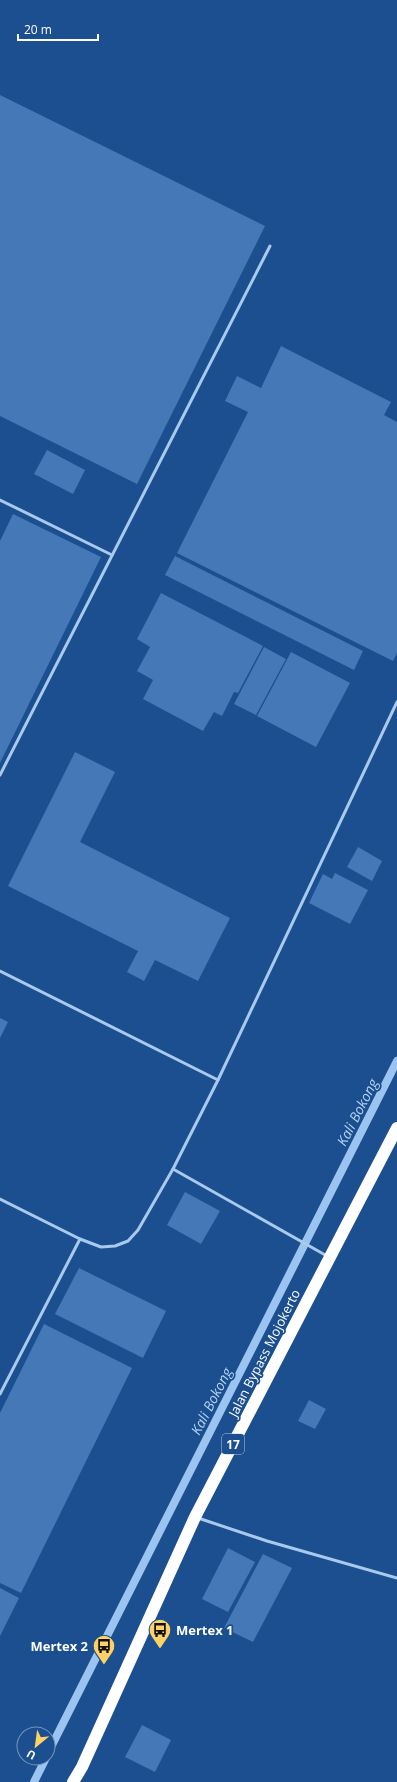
<svg xmlns="http://www.w3.org/2000/svg" width="397" height="1782" font-family="'Open Sans',sans-serif">
  <style>
    .lines { fill: none; stroke-linecap: round; stroke-linejoin: round }
    .stream { stroke: #9cc4f0; stroke-width: 8 }
    .building { fill: #4478b7 }
    .lane { stroke: #a9c9ee; stroke-width: 3 }
    .highway { stroke: #fff; stroke-width: 12 }
    .labels { text-anchor: middle; dominant-baseline: central; stroke-width: 3.5; stroke-linejoin: round; paint-order: stroke }
    .shield { fill: #1b4f8f; stroke: #bbcadd; stroke-width: 1 }
    .shield-label { font-size: 12px; font-weight: bold; fill: #fff }
    .street-label { font-size: 13px; fill: #fff; stroke: #1b4f8f }
    .poi-label { font-size: 13px; font-weight: bold; fill: #fff; stroke: #1b4f8f; text-anchor: start }
    .water-label { font-size: 14px; font-style: italic; fill: #b5d3f5; stroke: #1b4f8f }
  </style>
  <rect width="100%" height="100%" fill="#1b4f8f"/>
  <g class="lines">
    <g class="stream">
      <path d="M48 1753 397 1061"/>
      <path d="M34 1782 46 1758"/>
    </g>
  </g>
  <g class="building">
    <path d="M0 95 265 226 137 484 0 416Z"/>
    <path d="M281 346 391 402 384 415 397 422V653L393 661 177 553 248 412 225 401 237 376 261 388Z"/>
    <path d="M47 450 85 470 73 494 34 474Z"/>
    <path d="M13 514 101 557 0 763V541Z"/>
    <path d="M175 556 363 651 354 670 165 575Z"/>
    <path d="M161 593 263 646 238 693 234 692 222 716 214 712 203 731 143 699 153 680 137 671 150 647 137 639Z"/>
    <path d="M264 647 286 659 256 715 234 704Z"/>
    <path d="M291 652 350 683 316 747 257 716Z"/>
    <path d="M75 752 115 772 80 842 230 918 198 981 155 960 144 981 127 972 138 951 8 886Z"/>
    <path d="M358 847 382 861 372 881 347 867Z"/>
    <path d="M335 873 368 890 350 924 309 903 323 874 332 879Z"/>
    <path d="M0 1018 8 1022 0 1038Z"/>
    <path d="M185 1192 220 1211 201 1244 167 1225Z"/>
    <path d="M79 1268 166 1311 143 1358 55 1314Z"/>
    <path d="M44 1324 132 1368 21 1593 0 1583V1413Z"/>
    <path d="M309 1400 326 1409 315 1429 298 1421Z"/>
    <path d="M228 1548 255 1562 228 1612 202 1599Z"/>
    <path d="M263 1554 292 1568 253 1642 224 1628Z"/>
    <path d="M0 1588 19 1598 0 1636Z"/>
    <path d="M142 1725 171 1740 155 1772 125 1757Z"/>
  </g>
  <g class="lines">
    <g class="lane">
      <path d="M0 500 112 555"/>
      <path d="M0 775 270 246"/>
      <path d="M0 971 218 1080"/>
      <path d="M173 1169 218 1080 397 702"/>
      <path d="M0 1199 80 1239 101 1247 115 1246 128 1241 138 1230 173 1169 327 1256"/>
      <path d="M0 1394 80 1239"/>
      <path d="M198 1518 267 1541 397 1578"/>
    </g>
    <path class="highway" d="M73 1782 82 1767 195 1517 397 1128"/>
  </g>
  <defs>
    <g id="bus-pin" transform="scale(1.15)"><path d="M0 17L-7.5 6A9.5 9.5 0 1 1 7.5 6Z" fill="#ffd166" stroke="#1b4f8f"/><path d="M-5-6H5V4H4V6H2V4H-2V6H-4V4H-5ZM-3.5-4V0h7V-4ZM-3.5 1.2v1.5H-2V1.2ZM2 1.2v1.5H3.5V1.2Z" fill="#111"/></g>
  </defs>
  <g fill-rule="evenodd">
    <use href="#bus-pin" x="160" y="1630"/>
    <use href="#bus-pin" x="104" y="1646"/>
  </g>
  <g class="labels">
    <rect class="shield" x="222" y="1434" width="22" height="20" rx="3"/>
    <g class="shield-label">
      <text x="233" y="1444">17</text>
    </g>
    <g class="street-label">
      <text transform="translate(264 1353) rotate(-63)">Jalan Bypass Mojokerto</text>
    </g>
    <g class="poi-label">
      <text x="176" y="1630">Mertex 1</text>
      <text x="88" y="1646" text-anchor="end">Mertex 2</text>
    </g>
    <g class="water-label">
      <text transform="translate(357 1112) rotate(-63)">Kali Bokong</text>
      <text transform="translate(211 1401) rotate(-63)">Kali Bokong</text>
    </g>
  </g>
  <g transform="translate(36 1746) rotate(209)"><circle r="19" fill="#1b4f8f" stroke="#7695bc"/>
  <path d="M0-3L7 15L0 10L-7 15Z" fill="#ffd166"/>
  <text y="-6" font-size="11" font-weight="bold" text-anchor="middle" fill="#ffffff">U</text>
  </g>
  <path d="M18 34v6h80v-6" fill="none" stroke="#ffffff" stroke-width="2"/>
  <text x="24" y="34" font-size="12" fill="#ffffff" stroke="#1b4f8f" stroke-width="3" paint-order="stroke">20 m</text>
</svg>
